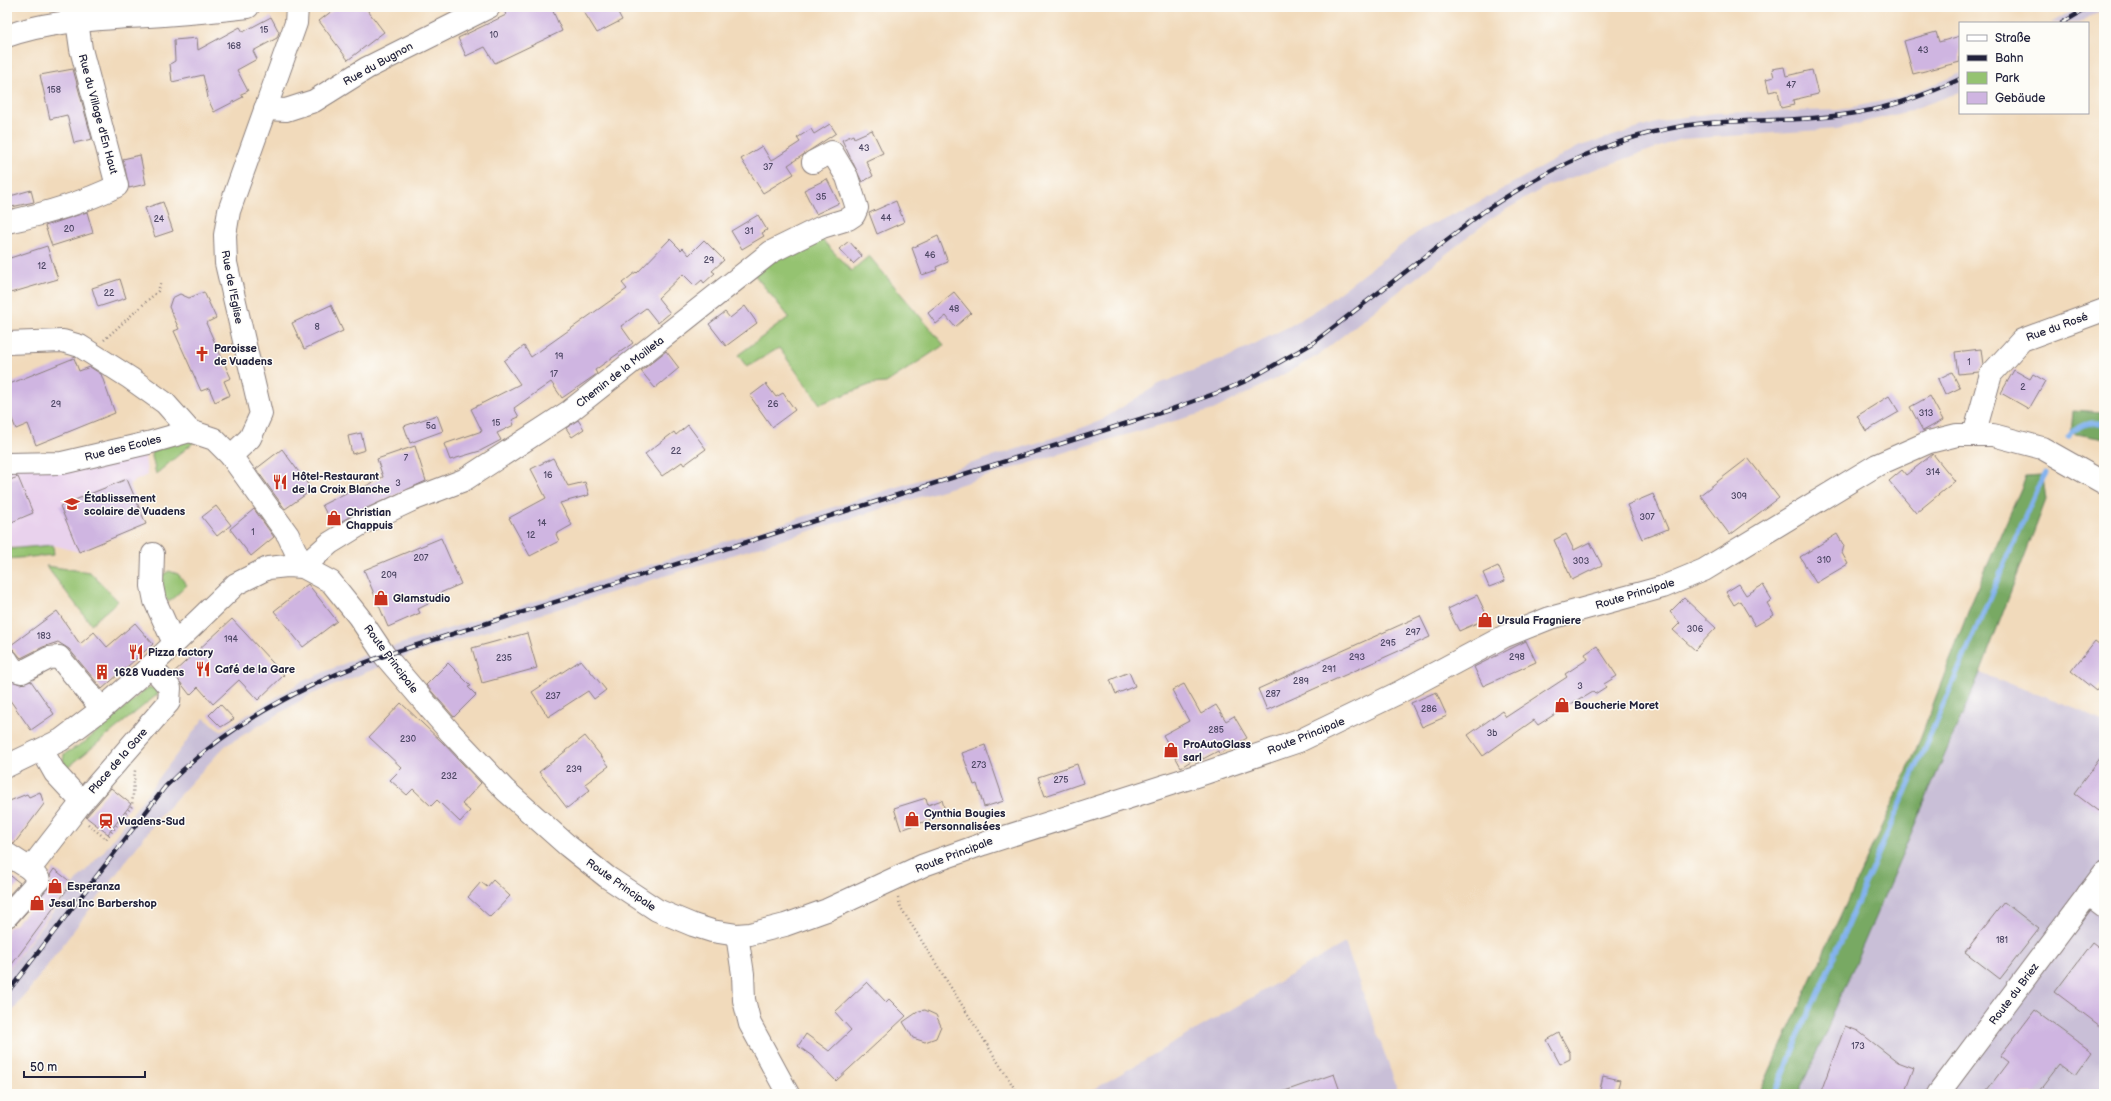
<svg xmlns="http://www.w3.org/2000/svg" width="2111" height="1101" font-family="'Balsamiq Sans',sans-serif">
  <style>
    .built { fill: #e9d2ed }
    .industrial { fill: #c9bfd7 }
    .green { fill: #95c371; stroke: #5c7256 }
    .forest { fill: #78a963; stroke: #4d664f }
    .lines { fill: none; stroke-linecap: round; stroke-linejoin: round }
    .stream { stroke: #83b3ee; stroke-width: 5 }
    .building { fill: #cfb5e1 }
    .minor-casing { stroke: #8a7e7b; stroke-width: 24 }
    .major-casing { stroke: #8a7e7b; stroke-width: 24 }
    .path { stroke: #8a7e7b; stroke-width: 2.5; stroke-dasharray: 1 3; stroke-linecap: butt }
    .minor { stroke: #fff; stroke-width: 22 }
    .major { stroke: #fff; stroke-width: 22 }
    .rail-casing { stroke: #22223b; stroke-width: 4.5 }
    .rail { stroke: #fdfcf7; stroke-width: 3; stroke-dasharray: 9; stroke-linecap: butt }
    .labels { text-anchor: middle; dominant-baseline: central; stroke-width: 3; stroke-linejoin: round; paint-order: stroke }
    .number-label { font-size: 9px; fill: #4d4764 }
    .street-label { font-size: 11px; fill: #22223b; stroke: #fdfcf7 }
    .poi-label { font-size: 11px; font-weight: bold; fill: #22223b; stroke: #fdfcf7; text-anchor: start }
  </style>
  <rect width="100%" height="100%" fill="#fdfcf7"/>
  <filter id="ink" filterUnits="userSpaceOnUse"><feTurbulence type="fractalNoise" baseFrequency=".025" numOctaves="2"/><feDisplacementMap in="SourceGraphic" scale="8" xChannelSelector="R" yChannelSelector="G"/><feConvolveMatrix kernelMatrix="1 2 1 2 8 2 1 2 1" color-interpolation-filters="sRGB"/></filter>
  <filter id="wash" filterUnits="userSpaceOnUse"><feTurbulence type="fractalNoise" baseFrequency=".012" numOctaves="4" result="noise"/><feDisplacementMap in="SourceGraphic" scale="16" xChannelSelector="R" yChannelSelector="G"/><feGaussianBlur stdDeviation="0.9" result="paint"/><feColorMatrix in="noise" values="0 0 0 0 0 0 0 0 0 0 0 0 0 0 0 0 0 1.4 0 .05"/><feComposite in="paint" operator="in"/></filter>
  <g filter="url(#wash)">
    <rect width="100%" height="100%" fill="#f1dabb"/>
    <path class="built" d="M145 455 147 475 129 484 79 552 53 545 7 548V464Z"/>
    <g class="industrial">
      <path d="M2078 7 2104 8 2079 23H2051Z"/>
      <path d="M1960 73V92L1905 112 1837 129 1682 139 1547 186 1493 217 1317 356 1260 387 1213 410 1072 450 409 655 310 695 225 746 160 816 7 1019V972L76 881 104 851 204 718 221 731 301 682 362 656 1068 433 1100 421 1159 384 1228 357 1290 326 1318 309 1422 229 1477 203 1580 146 1669 119 1715 113 1839 110 1897 98 1943 81Z"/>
      <path d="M1980 673 2080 710 2104 725V1094H1799Z"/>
      <path d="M1345 943 1399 1094H1086Z"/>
    </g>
    <g class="green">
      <path d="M818 235 851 271 869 256 944 345 886 383 872 384 820 404 779 348 747 367 738 355 789 317 753 273Z"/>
      <path d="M188 438 194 442 156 474 151 452Z"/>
      <path d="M53 545 54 555 7 559V549Z"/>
      <path d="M46 566 90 572 118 601 91 624Z"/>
      <path d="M169 571 178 574 187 585 169 602 159 591V577Z"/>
      <path d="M155 688 158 694 66 769 63 761 64 754 85 742 146 689Z"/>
    </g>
    <g class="forest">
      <path d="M2073 410 2104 412V439L2071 433Z"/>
      <path d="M2043 476 2046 500 1980 673 1799 1094H1759L1912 760 1974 596 2026 477Z"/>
    </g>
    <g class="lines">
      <g class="stream">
        <path d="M2068 437C2078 426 2088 420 2104 424"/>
        <path d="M1774 1094 2038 487 2046 473"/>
      </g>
    </g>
    <g id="blocks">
      <g class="building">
        <path d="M337 7H365L384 32 348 60 319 21Z"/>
        <path d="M503 7H551L562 31 495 63 485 47 466 56 458 38 506 15Z"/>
        <path d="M581 7H615L622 20 597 33Z"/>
        <path d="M271 17 279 32 277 38 253 51 257 59 237 70 248 91 241 94 243 97 214 112 207 97H208L203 75 172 82 170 64 175 61 174 40 197 38 198 50 240 27 243 32Z"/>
        <path d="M1936 32 1939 42 1960 36V62L1913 74 1904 41Z"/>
        <path d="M1784 67 1786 76 1812 70 1818 94 1793 100 1794 105 1781 108 1778 90 1769 92 1766 79 1774 77 1772 69Z"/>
        <path d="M73 69 92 139 74 143 67 115 50 119 40 75Z"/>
        <path d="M830 124 836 133 788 165 794 174 763 193 741 159 762 146 771 161 800 142 797 138 811 129 814 134Z"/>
        <path d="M872 130 883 153 866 161 873 176 862 182 842 140 853 135 854 138Z"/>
        <path d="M140 155 146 184 129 188 123 159Z"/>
        <path d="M827 179 839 203 816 214 804 190Z"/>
        <path d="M31 190 34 202 7 208V197Z"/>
        <path d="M896 201 904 222 877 234 869 213Z"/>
        <path d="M163 202 173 231 155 237 145 208Z"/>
        <path d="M87 212 93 233 52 246 45 226Z"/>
        <path d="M758 215 767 230 762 233 764 236 742 249 731 231Z"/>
        <path d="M938 236 948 262 936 267 937 270 922 275 912 248Z"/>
        <path d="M670 239 681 250 683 248 689 255 704 240 724 260 712 271 715 273 704 283 702 280 695 286 683 274 658 298 670 313 658 323 646 308 621 326 633 343 595 370 597 374 562 398 551 382 514 408 519 417 512 420 514 425 497 433 501 440 480 451 450 460 444 444 482 431 471 409 520 384 504 361 524 346 531 357 627 289 622 283 636 272 637 273Z"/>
        <path d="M849 241 862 256 853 264 839 249Z"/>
        <path d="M47 246 58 279 7 294V259Z"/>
        <path d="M120 279 126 298 98 307 92 288Z"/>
        <path d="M204 292 216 318 206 323 231 378 224 381 230 395 215 402 209 388 201 391 174 331 179 329 169 307 172 298 180 294 189 298Z"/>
        <path d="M954 292 971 313 955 327 946 316 936 324 928 313Z"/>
        <path d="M331 305 343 331 304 349 292 323Z"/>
        <path d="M745 306 757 323 726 346 709 324 725 312 730 318Z"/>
        <path d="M1981 349 1983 365 1979 372 1958 374 1955 352Z"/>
        <path d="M666 351 679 368 655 388 641 371Z"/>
        <path d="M74 358 79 371 90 367 101 374 115 413 36 445 28 424 16 429 10 414 7 415V385Z"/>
        <path d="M2014 370 2030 379 2033 374 2045 381 2029 409 2001 393Z"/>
        <path d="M1952 372 1960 388 1945 395 1938 379Z"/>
        <path d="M766 384 776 397 783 393 795 410 772 427 750 396Z"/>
        <path d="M1889 396 1899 412 1866 431 1857 416Z"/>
        <path d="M1930 396 1943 420 1923 431 1910 407Z"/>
        <path d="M437 415 443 431 410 443 404 426Z"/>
        <path d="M578 420 584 429 572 437 566 428Z"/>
        <path d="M688 425 706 449 684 465 682 462 662 476 645 454 674 432 676 435Z"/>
        <path d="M361 433 365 450 352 454 348 436Z"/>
        <path d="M415 446 426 481 356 513 333 526 322 505 352 490 353 493 383 477 377 459Z"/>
        <path d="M282 449 312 490 285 509 256 469Z"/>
        <path d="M1933 454 1955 481 1916 513 1889 481 1902 470 1906 475Z"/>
        <path d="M553 458 568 486 585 482 589 495 560 503 572 525 556 534 559 541 530 556 509 518 546 498 531 469Z"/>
        <path d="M1748 458 1779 498 1730 535 1700 495Z"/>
        <path d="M18 477 33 513 7 524V481Z"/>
        <path d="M127 479 146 524 79 552 60 506Z"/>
        <path d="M1653 494 1668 529 1642 539 1627 505Z"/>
        <path d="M216 506 231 525 217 536 202 517Z"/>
        <path d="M254 509 274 537 251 556 230 529Z"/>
        <path d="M1566 534 1574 550 1590 542 1602 565 1572 580 1554 540Z"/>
        <path d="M1837 534 1844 546 1842 553 1848 564 1816 583 1800 557Z"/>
        <path d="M441 538 461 584 426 599 428 604 418 609 420 613 388 627 364 570Z"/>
        <path d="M1498 566 1505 581 1489 587 1483 573Z"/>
        <path d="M308 584 337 621 303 647 274 611Z"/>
        <path d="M1739 584 1746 595 1763 585 1772 600 1767 603 1774 615 1755 626 1740 601 1734 605 1726 592Z"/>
        <path d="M1477 595 1488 618 1459 631 1448 609Z"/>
        <path d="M1684 598 1716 628 1695 650 1673 630 1680 623 1670 612Z"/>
        <path d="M57 611 80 644 94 632 107 647 135 623 153 644 102 689 69 649 58 642 43 647 21 658 13 649 7 648Z"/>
        <path d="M1420 616 1430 637 1267 710 1258 689Z"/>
        <path d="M232 619 284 675 258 700 239 680 213 704 198 687 190 695 173 673Z"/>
        <path d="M527 633 537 668 482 683 472 648Z"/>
        <path d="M1526 641 1536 662 1483 686 1474 667Z"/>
        <path d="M2095 641 2104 648V681L2096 691 2071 671Z"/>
        <path d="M1597 646 1617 676 1604 684 1606 687 1595 694 1593 692 1583 698 1582 697 1538 725 1534 720 1483 756 1468 735 1502 711 1506 717 1567 677 1565 674 1588 659 1585 654Z"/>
        <path d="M581 660 606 690 594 699 588 691 548 717 532 692Z"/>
        <path d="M448 663 471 686 468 687 476 695 454 717 426 685Z"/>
        <path d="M1129 672 1135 686 1116 694 1110 680Z"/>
        <path d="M7 679 20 684 31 681 54 714 31 730 7 696Z"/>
        <path d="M1184 684 1201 714 1216 705 1226 721 1234 716 1247 738 1219 754 1218 751 1203 759 1201 755 1181 767 1163 735 1189 721 1172 690Z"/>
        <path d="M1436 692 1447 716 1422 727 1411 703Z"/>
        <path d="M401 703 443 743 481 783 462 804 470 811 460 822 437 800 431 806 413 789 407 795 390 780 402 768 369 737Z"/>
        <path d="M220 704 234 719 221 727 209 715Z"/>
        <path d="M585 736 609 766 585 784 590 790 567 808 539 772Z"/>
        <path d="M985 745 1004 801 984 807 977 784 974 785 962 753Z"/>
        <path d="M2104 753V803L2098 811 2074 793Z"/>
        <path d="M1077 764 1083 783 1045 796 1038 777Z"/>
        <path d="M111 788 131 804 108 834 86 817Z"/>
        <path d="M40 792 44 804 14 844 7 842V802L27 794 29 797Z"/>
        <path d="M926 798 928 805 942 800 946 814 901 830 894 808Z"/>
        <path d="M54 869 72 883 7 971V928L16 924 48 888 51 883 50 875Z"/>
        <path d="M7 873 20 883 7 897Z"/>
        <path d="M493 880 510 896 490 917 468 897 481 882 487 887Z"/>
        <path d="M2004 902 2039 929 2000 979 1965 952Z"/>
        <path d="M2092 943 2104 952V1029L2055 992Z"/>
        <path d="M867 982 886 1002 889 999 906 1016 836 1081 812 1056 798 1046 806 1034 829 1051 851 1030 835 1012Z"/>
        <path d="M925 1010 936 1015 941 1026 936 1038 925 1042 913 1038 903 1022 919 1011Z"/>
        <path d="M2035 1010 2091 1051 2074 1075 2059 1064 2036 1094H1984L2008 1062 2000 1056Z"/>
        <path d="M1845 1026 1858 1031 1898 1062 1914 1068 1904 1094H1820Z"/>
        <path d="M1559 1033 1570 1053V1059L1560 1064 1547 1040Z"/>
        <path d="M1334 1074 1341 1094H1282V1092Z"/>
        <path d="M1603 1076 1620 1080 1616 1094H1599Z"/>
      </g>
    </g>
  </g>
  <g filter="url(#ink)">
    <use href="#blocks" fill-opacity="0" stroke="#8a7e7b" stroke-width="1"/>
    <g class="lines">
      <g class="minor-casing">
        <g id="minor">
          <path d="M297 7 296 23 229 211 225 235 226 263 261 414 250 438 231 456 288 535 303 567 330 543 361 524 412 500 464 480 570 411 771 252 822 227 848 219 854 215 857 208 847 177 832 152 813 162"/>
          <path d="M7 36C45 22 86 20 127 17 167 15 208 12 248 7"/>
          <path d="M265 109 286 110 314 101 367 68 489 7"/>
          <path d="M7 222C45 214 82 203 117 186L81 49 77 21"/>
          <path d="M7 343 63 341 80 346 130 378 165 403 190 431"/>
          <path d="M1974 435 1991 374 2022 340 2104 310"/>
          <path d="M7 464 62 463 148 443 190 431 214 439 231 456"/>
          <path d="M153 554 152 586 155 601 174 643"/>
          <path d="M7 660C11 667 14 671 22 672L49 658 59 657 102 709"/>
          <path d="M42 750 55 773 82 802 169 702 170 688 151 666"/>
          <path d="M7 854 30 869 82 802"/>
          <path d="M2088 894 2104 906"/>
          <path d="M7 916 39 880 30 869"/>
          <path d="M737 935 743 974 744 1000 750 1024 788 1094"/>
          <path d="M1938 1094 2104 873"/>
        </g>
      </g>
      <g class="major-casing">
        <path id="major" d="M7 766 61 740 102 709 151 666 236 584 268 568 287 566 303 567 331 582 359 617 385 656 451 733 505 790 568 846 607 877 657 910 693 925 712 931 737 935 750 934 785 925 827 910 924 865 983 844 1205 773 1299 741 1398 693 1505 636 1550 618 1663 587 1704 570 1877 465 1929 442 1957 435H1993L2042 448 2104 483"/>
      </g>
      <g class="path">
        <path d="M104 340 158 291 161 281"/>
        <path d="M2104 539V538"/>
        <path d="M88 824 106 839 132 806 135 770"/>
        <path d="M898 898 901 908 1018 1094"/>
      </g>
      <use href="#minor" class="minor"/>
      <use href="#major" class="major"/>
      <g class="rail-casing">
        <g id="rail">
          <path d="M2062 23 2089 7"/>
          <path d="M7 993 165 787C229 722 309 681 395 652L1169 410 1225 390 1248 380 1313 343 1483 212C1548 168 1618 134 1697 124 1745 119 1794 122 1842 115 1883 110 1922 97 1960 79"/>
        </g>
      </g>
      <use href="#rail" class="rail"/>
    </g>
  </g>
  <defs>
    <g id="church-bare" transform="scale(1.2)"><path d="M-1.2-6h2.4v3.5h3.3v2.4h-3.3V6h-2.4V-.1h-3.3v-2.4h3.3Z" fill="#c8321e" stroke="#fdfcf7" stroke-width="2.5" paint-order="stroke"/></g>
    <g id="restaurant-bare" transform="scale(1.2)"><path d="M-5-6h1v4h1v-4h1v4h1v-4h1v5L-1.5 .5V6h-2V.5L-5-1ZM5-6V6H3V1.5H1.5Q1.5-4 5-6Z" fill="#c8321e" stroke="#fdfcf7" stroke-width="2.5" paint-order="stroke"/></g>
    <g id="school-bare" transform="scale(1.2)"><path d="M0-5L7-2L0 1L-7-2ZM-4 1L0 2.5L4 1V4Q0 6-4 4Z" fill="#c8321e" stroke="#fdfcf7" stroke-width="2.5" paint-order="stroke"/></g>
    <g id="shop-bare" transform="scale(1.2)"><path d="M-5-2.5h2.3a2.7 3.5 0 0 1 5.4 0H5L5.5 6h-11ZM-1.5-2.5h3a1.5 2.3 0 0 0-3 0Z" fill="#c8321e" stroke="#fdfcf7" stroke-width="2.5" paint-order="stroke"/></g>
    <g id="building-bare" transform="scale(1.2)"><path d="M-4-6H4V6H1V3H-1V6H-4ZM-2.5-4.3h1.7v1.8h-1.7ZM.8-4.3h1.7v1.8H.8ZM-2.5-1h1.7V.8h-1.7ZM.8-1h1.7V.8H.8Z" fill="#c8321e" stroke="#fdfcf7" stroke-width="2.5" paint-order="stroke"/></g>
    <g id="station-bare" transform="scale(1.2)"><path d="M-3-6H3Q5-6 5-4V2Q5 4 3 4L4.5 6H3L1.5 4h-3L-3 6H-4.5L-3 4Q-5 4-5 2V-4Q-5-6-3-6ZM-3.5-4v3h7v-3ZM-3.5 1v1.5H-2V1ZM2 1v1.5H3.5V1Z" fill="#c8321e" stroke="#fdfcf7" stroke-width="2.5" paint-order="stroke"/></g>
  </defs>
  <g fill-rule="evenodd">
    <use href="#church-bare" x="202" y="354"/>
    <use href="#restaurant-bare" x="280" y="482"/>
    <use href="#school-bare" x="72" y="504"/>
    <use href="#shop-bare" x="334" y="518"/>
    <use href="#shop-bare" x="381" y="598"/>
    <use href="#shop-bare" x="1485" y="620"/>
    <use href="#restaurant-bare" x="136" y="652"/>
    <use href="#restaurant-bare" x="203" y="669"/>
    <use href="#building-bare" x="102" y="672"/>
    <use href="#shop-bare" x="1562" y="705"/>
    <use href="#shop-bare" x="1171" y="750"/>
    <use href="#shop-bare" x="912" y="819"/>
    <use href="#station-bare" x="106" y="821"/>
    <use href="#shop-bare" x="55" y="886"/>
    <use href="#shop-bare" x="37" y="903"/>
  </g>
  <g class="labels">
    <g class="number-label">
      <text x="264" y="30">15</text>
      <text x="494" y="35">10</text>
      <text x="234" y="46">168</text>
      <text x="1923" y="50">43</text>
      <text x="1791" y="85">47</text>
      <text x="54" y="90">158</text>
      <text x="864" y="148">43</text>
      <text x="768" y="167">37</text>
      <text x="821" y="197">35</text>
      <text x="886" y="218">44</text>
      <text x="159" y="219">24</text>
      <text x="69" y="229">20</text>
      <text x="749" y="231">31</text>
      <text x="930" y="255">46</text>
      <text x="709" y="260">29</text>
      <text x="42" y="266">12</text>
      <text x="109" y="293">22</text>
      <text x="954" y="309">48</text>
      <text x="317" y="327">8</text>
      <text x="559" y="356">19</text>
      <text x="1969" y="362">1</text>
      <text x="554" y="374">17</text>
      <text x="2023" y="387">2</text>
      <text x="56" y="404">29</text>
      <text x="773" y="404">26</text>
      <text x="1926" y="413">313</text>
      <text x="496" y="423">15</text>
      <text x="431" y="426">5a</text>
      <text x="676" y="451">22</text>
      <text x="406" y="458">7</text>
      <text x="1933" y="472">314</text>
      <text x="548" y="475">16</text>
      <text x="398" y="483">3</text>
      <text x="1739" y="496">309</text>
      <text x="1647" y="517">307</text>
      <text x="542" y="523">14</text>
      <text x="253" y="532">1</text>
      <text x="531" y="535">12</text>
      <text x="421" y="558">207</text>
      <text x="1824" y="560">310</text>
      <text x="1581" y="561">303</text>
      <text x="389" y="575">209</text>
      <text x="1695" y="629">306</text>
      <text x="1413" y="632">297</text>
      <text x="44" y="636">183</text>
      <text x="231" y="639">194</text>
      <text x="1388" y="643">295</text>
      <text x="1357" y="657">293</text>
      <text x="1517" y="657">298</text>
      <text x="504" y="658">235</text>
      <text x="1329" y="669">291</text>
      <text x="1301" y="681">289</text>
      <text x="1580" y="686">3</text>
      <text x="1273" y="694">287</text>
      <text x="553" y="696">237</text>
      <text x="1429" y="709">286</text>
      <text x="1216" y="730">285</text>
      <text x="1492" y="733">3b</text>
      <text x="408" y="739">230</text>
      <text x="979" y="765">273</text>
      <text x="574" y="769">239</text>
      <text x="449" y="776">232</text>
      <text x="1061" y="780">275</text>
      <text x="2002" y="940">181</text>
      <text x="1858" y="1046">173</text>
    </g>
    <g class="street-label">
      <text transform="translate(378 64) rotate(-29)">Rue du Bugnon</text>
      <text transform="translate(98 114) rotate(75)">Rue du Village d'En Haut</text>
      <text transform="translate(232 287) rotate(79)">Rue de l'Eglise</text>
      <text transform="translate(2057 327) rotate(-20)">Rue du Rosé</text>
      <text transform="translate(620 372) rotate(-38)">Chemin de la Moilleta</text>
      <text transform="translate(123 448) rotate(-14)">Rue des Ecoles</text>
      <text transform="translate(1635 594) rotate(-17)">Route Principale</text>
      <text transform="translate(391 659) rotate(53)">Route Principale</text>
      <text transform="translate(1306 736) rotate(-22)">Route Principale</text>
      <text transform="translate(118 761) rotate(-49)">Place de la Gare</text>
      <text transform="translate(954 855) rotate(-21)">Route Principale</text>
      <text transform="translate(621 885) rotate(35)">Route Principale</text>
      <text transform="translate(2014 994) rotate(-53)">Route du Briez</text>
    </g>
    <g class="poi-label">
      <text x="214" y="348">Paroisse<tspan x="214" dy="13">de Vuadens</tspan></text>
      <text x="292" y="476">Hôtel-Restaurant<tspan x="292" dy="13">de la Croix Blanche</tspan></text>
      <text x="84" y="498">Établissement<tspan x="84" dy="13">scolaire de Vuadens</tspan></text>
      <text x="346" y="512">Christian<tspan x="346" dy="13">Chappuis</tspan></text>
      <text x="393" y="598">Glamstudio</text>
      <text x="1497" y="620">Ursula Fragniere</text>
      <text x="148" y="652">Pizza factory</text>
      <text x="215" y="669">Café de la Gare</text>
      <text x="114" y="672">1628 Vuadens</text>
      <text x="1574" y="705">Boucherie Moret</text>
      <text x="1183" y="744">ProAutoGlass<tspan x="1183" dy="13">sarl</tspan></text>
      <text x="924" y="813">Cynthia Bougies<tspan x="924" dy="13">Personnalisées</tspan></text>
      <text x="118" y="821">Vuadens-Sud</text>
      <text x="67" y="886">Esperanza</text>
      <text x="49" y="903">Jesal Inc Barbershop</text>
    </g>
  </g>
  <rect width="2111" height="1101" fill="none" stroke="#fdfcf7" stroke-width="24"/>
  <rect x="1959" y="22" width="130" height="92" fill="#fdfcf7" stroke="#a5a5ac"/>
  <rect x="1967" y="35" width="20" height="6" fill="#ffffff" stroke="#a5a5ac"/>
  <text x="1995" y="42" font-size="12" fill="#22223b">Straße</text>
  <rect x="1967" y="55" width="20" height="6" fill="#22223b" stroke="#a5a5ac"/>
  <text x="1995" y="62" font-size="12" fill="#22223b">Bahn</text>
  <rect x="1967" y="72" width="20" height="12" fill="#95c371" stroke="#a5a5ac"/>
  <text x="1995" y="82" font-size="12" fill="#22223b">Park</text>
  <rect x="1967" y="92" width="20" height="12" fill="#cfb5e1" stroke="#a5a5ac"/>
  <text x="1995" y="102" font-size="12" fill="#22223b">Gebäude</text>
  <path d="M24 1071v6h121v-6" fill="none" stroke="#22223b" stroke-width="2"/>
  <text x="30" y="1071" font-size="12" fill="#22223b" stroke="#fdfcf7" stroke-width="3" paint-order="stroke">50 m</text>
</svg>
